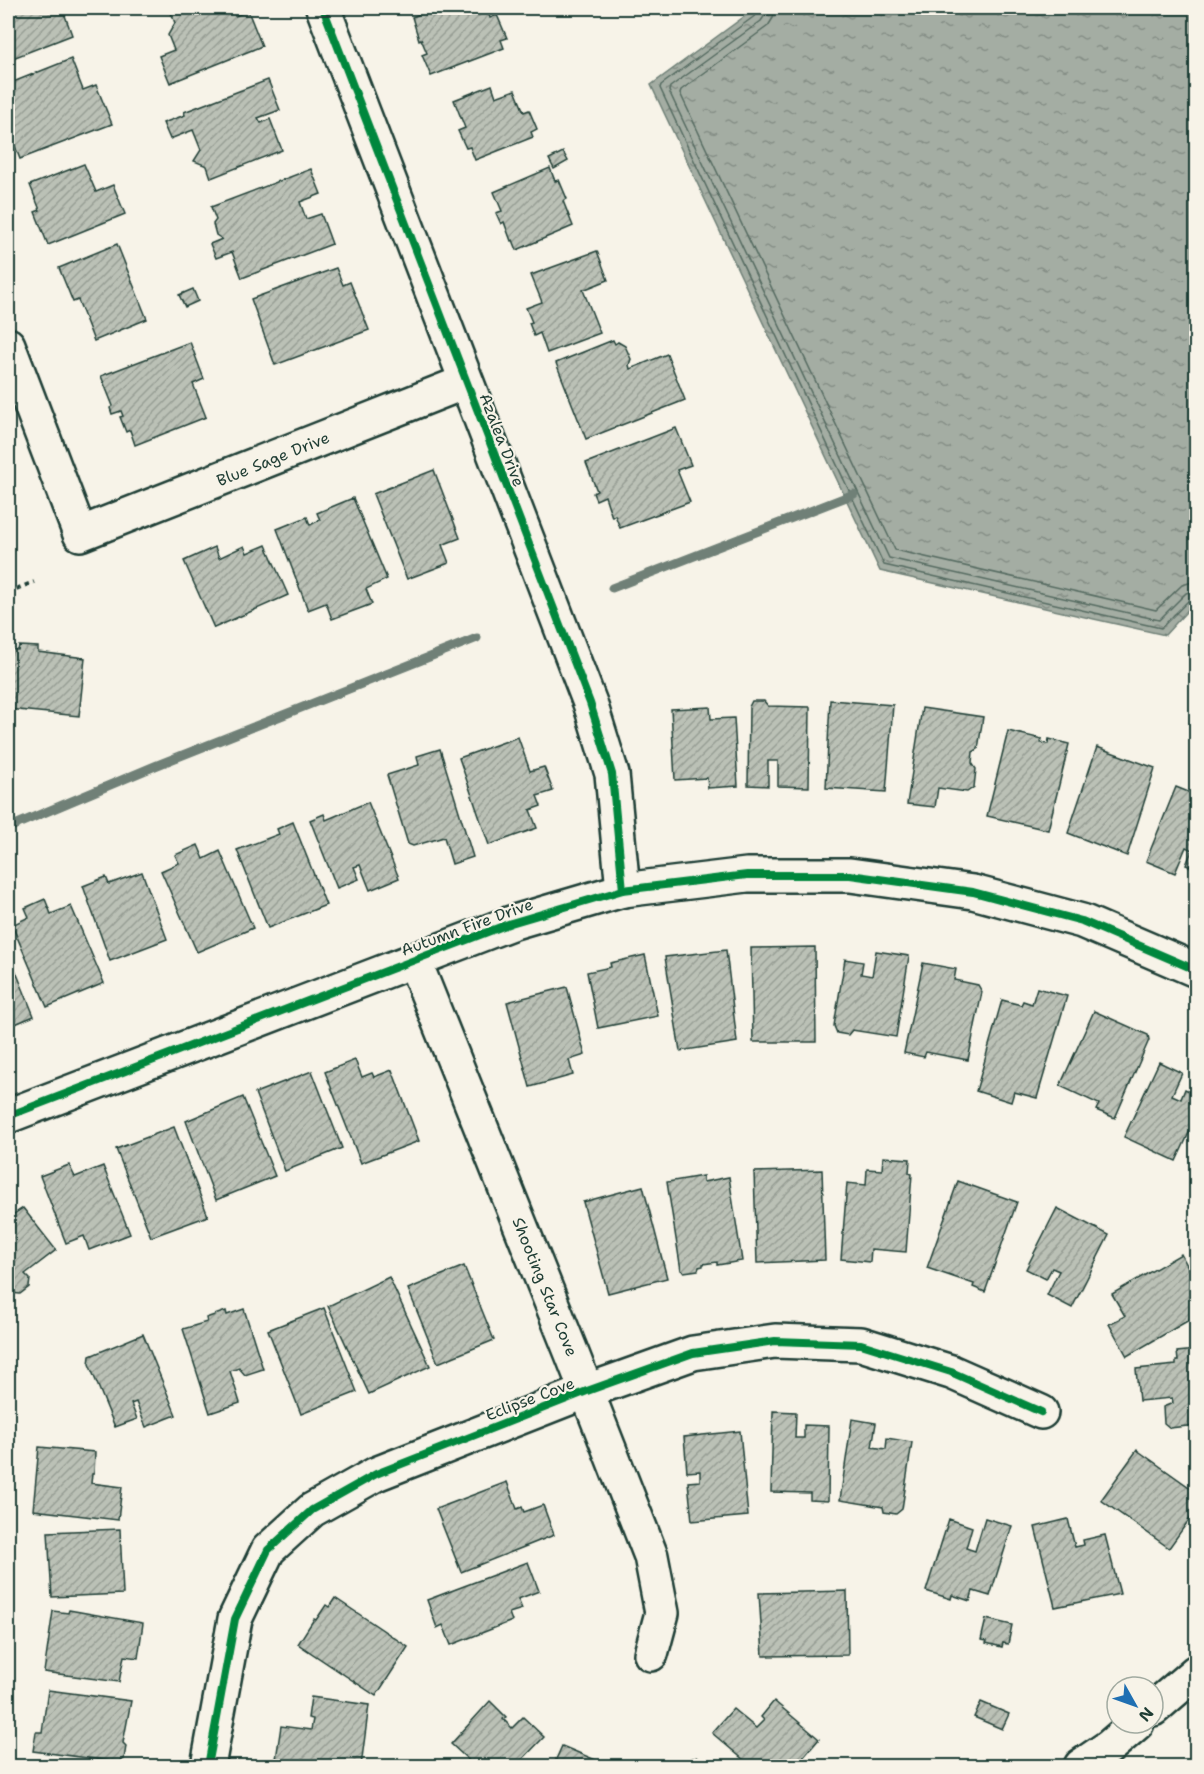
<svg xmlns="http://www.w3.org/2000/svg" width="1204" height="1774" font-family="'Shantell Sans',sans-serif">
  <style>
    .water { fill: url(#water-ripples); stroke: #6f8077; stroke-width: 1.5 }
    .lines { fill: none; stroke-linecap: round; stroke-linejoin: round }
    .shore { stroke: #546a60; stroke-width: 1.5 }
    .stream { stroke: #6f8077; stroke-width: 9 }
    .building { fill: url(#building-hatch); stroke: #1f3d34; stroke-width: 1.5 }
    .minor-casing { stroke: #1f3d34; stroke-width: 38 }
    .path { stroke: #1f3d34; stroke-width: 4; stroke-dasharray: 4.5 4.5; stroke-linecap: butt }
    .minor { stroke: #f7f3e8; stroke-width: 33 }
    .cycleway-casing { stroke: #f7f3e8; stroke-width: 11 }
    .cycleway { stroke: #00873e; stroke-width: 8 }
    .labels { text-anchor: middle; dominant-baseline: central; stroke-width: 4.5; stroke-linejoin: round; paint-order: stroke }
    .street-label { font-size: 16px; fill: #1f3d34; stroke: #f7f3e8 }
  </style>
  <defs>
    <pattern id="water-ripples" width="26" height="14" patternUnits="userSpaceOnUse" patternTransform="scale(1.5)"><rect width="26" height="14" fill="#a4ada3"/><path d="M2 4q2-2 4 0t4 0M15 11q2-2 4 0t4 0" fill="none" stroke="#858e86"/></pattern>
    <pattern id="building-hatch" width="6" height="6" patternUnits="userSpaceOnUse" patternTransform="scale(1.5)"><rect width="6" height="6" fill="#bbc1b6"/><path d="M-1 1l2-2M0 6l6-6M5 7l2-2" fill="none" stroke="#979e95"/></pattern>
  </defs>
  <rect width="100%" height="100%" fill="#f7f3e8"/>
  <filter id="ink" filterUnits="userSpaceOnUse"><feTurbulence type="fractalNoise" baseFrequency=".0167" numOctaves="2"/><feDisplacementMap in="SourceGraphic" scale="12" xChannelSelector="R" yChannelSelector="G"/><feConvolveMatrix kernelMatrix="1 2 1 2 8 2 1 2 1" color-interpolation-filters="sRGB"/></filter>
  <g filter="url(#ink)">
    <path class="water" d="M756 8H1196V601L1165 635 880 571 651 85Z"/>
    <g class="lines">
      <g class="shore">
        <path d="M759 8 756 15 661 85 660 88 884 565 1161 628 1190 599 1196 597"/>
        <path d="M766 8 765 15 761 21 670 87 669 91 889 558 1159 620 1186 593 1196 590"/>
        <path d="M775 8 773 18 768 26 681 90 680 93 895 550 1156 610 1182 585 1196 581"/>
      </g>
      <g class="stream">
        <path d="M612 588 854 494"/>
        <path d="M8 828 155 766 477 638"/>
      </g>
    </g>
    <g class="building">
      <path d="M8 8H64V10H63L72 35 8 60Z"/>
      <path d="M184 8H232L235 16 248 11 262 46 170 83 159 56 174 50 168 35 175 23 171 13Z"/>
      <path d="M435 8H487L490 18 497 15 507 38 501 40 504 48 431 76 422 55 427 53 421 39 419 40 412 17Z"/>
      <path d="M71 59 83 90 96 85 112 124 20 159 8 128V84Z"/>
      <path d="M268 80 280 110 258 118 261 123 270 119 282 150 211 178 207 166 194 161 201 150 193 130 170 139 163 123 185 115 184 112Z"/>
      <path d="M492 85 496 97 515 90 524 112 529 110 537 129 531 132 533 137 475 160 470 147 466 148 458 131 465 128 454 100Z"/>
      <path d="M563 152 568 161 554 169 549 159Z"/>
      <path d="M84 164 96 192 113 185 125 214 48 245 35 212 40 210 30 185Z"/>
      <path d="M550 168 555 181 559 180 567 199 563 201 573 226 517 250 513 240 511 241 504 222 501 224 496 213 502 211 494 192Z"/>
      <path d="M311 169 321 194 300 202 306 219 321 214 332 244 242 278 232 252 216 258 210 244 222 239 216 235 213 224 216 220 211 207Z"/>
      <path d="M117 244 147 319 94 341 78 300 73 302 59 268Z"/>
      <path d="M597 251 608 280 583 290 600 333 547 353 540 333 534 336 529 323 532 322 526 308 542 302 531 275Z"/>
      <path d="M336 268 343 285 350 282 369 330 275 365 251 299Z"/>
      <path d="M193 289 198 301 185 307 179 295Z"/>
      <path d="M613 340 615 344 618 342 625 346 631 359 629 365 630 369 667 354 685 400 586 439 556 363Z"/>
      <path d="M190 342 204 379 193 384 206 417 135 445 130 430 126 432 120 417 123 416 121 411 112 414 110 408 113 406 101 376Z"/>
      <path d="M676 428 691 465 677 470 690 502 620 528 615 515 612 517 605 496 596 500 593 493 597 491 586 463Z"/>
      <path d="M434 470 460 538 442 545 449 563 407 579 373 494Z"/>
      <path d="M353 498 387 579 366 589 372 604 332 619 326 603 308 610 277 529 307 517 310 525 320 520 317 513Z"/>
      <path d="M266 545 288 595 214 628 184 561 215 547 219 558 244 546 247 553Z"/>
      <path d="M19 646 38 647V652L85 658 79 716 8 709V649L18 650Z"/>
      <path d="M830 700 893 705 886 792 826 788Z"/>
      <path d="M752 701H764L768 706 810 707 809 787 778 786V761H768V786L748 785 749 707Z"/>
      <path d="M710 707 711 719 734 718 738 786 708 788 707 778 675 780 671 709Z"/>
      <path d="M922 708 983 717 978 749 973 752 972 763 976 769 974 787 967 792 938 788 935 807 907 804Z"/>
      <path d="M1008 731 1042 739 1041 743 1048 744 1049 739 1069 744 1048 830 987 816Z"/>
      <path d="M518 737 530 771 544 767 553 791 537 796 541 806 530 810 537 828 489 845 459 758Z"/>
      <path d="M1097 747 1155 768 1127 856 1068 833Z"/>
      <path d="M440 749 473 857 452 864 444 837 413 846 408 844 387 775 419 765 417 756Z"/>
      <path d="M1176 787 1196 795V869L1186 865 1192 850 1186 847 1175 873 1146 861Z"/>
      <path d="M368 802 399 878 370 890 360 865 354 867 359 879 337 888 310 820 324 814 326 820Z"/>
      <path d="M293 822 326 905 268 928 237 850 279 834 277 829Z"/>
      <path d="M198 845 204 859 220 851 253 928 197 952 161 871 179 863 175 855Z"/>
      <path d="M142 872 167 939 110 961 83 886 106 877 109 884Z"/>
      <path d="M45 899 51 914 71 906 104 983 47 1007 12 925 29 917 25 908Z"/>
      <path d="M815 947 816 1042H753L751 948Z"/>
      <path d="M726 950 737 1042 680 1051 665 957Z"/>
      <path d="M876 951 909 956 896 1037 852 1030 848 1035 837 1033 834 1026 845 959 863 962 861 974 872 976Z"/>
      <path d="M8 952 34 1016 8 1027Z"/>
      <path d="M645 955 658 1016 598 1028 587 972 611 967 610 963Z"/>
      <path d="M923 963 956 969 954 980 978 985 982 992 968 1060 926 1052 924 1057 904 1053Z"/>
      <path d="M567 987 585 1055 569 1060 573 1075 530 1087 507 1002Z"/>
      <path d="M1037 988 1067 996 1037 1098 1014 1092 1011 1102 976 1091 1002 1000 1021 1005 1023 1001 1032 1004Z"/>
      <path d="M1094 1011 1148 1035 1149 1040 1115 1118 1096 1110 1099 1104 1060 1086Z"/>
      <path d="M355 1060 362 1077 372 1073 374 1077 392 1070 419 1141 361 1163 325 1072Z"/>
      <path d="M1159 1062 1182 1073 1172 1095 1181 1099 1185 1089 1196 1094V1118L1176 1161 1124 1137Z"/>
      <path d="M312 1071 342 1148 285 1171 255 1093Z"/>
      <path d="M243 1097 275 1176 216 1200 186 1121Z"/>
      <path d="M174 1127 208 1216 151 1237 116 1149Z"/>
      <path d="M883 1157 910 1159 909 1173 912 1174 906 1252 871 1249 870 1262 841 1259 847 1183 866 1185 867 1169 882 1170Z"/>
      <path d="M69 1165 75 1177 103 1166 130 1234 89 1250 84 1236 66 1243 40 1176Z"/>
      <path d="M822 1170 825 1260 757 1263 754 1172Z"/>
      <path d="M703 1176V1182L729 1177 742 1261 717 1265V1262L703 1264V1266L699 1267 698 1270 684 1272 681 1270 667 1182Z"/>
      <path d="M958 1181 1017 1202 985 1292 973 1287 974 1284 927 1268Z"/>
      <path d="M643 1186 667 1278 608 1293 583 1202Z"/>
      <path d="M23 1208 56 1250 25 1274 30 1279 29 1287 20 1294 11 1293 8 1289V1218Z"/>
      <path d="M1057 1208 1109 1235 1072 1308 1047 1295 1059 1271 1052 1268 1046 1279 1026 1269Z"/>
      <path d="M1181 1254 1196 1282V1316L1127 1356 1109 1324 1125 1316 1112 1294Z"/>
      <path d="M464 1266 494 1340 438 1363 408 1289Z"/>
      <path d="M389 1277 430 1366 369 1394 328 1306Z"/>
      <path d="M324 1308 357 1392 301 1414 268 1330Z"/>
      <path d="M244 1309 263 1369 245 1375 239 1368 230 1371 240 1403 210 1413 183 1329 207 1322 206 1318 226 1311 227 1315Z"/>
      <path d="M143 1334 176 1415 146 1427 136 1402 131 1404 137 1419 115 1427 89 1364 90 1356Z"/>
      <path d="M1196 1350V1425L1170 1428 1164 1423 1163 1407 1173 1403 1172 1398 1139 1401 1136 1369 1176 1365V1361H1178L1177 1352Z"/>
      <path d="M773 1411 796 1412 795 1438H804V1425L829 1426 828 1501 810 1500V1493L771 1492Z"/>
      <path d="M852 1419 876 1423 872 1447 886 1449 887 1438 912 1442 902 1509 896 1514 884 1512 883 1507 840 1500Z"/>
      <path d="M740 1431 748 1516 692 1521 688 1482 700 1481V1471L687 1472 684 1437Z"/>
      <path d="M39 1447 95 1452 94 1474H92L91 1483 122 1487 118 1520 33 1510Z"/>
      <path d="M1137 1450 1196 1492V1515L1194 1513 1169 1548 1101 1500Z"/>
      <path d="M507 1482 517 1509 522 1507 524 1512 543 1505 554 1535 461 1572 436 1509Z"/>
      <path d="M985 1518 1012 1526 990 1596 973 1591 970 1601 952 1595 951 1599 926 1591 949 1519 972 1527 966 1548 975 1551Z"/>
      <path d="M1068 1519 1075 1547 1084 1545 1083 1540 1105 1535 1120 1594 1055 1607 1035 1527Z"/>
      <path d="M120 1529 123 1594 52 1597 48 1532Z"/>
      <path d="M528 1562 539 1591 518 1599 522 1609 509 1613 512 1621 451 1645 443 1625 437 1628 427 1600Z"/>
      <path d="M847 1591 848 1655 763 1656 759 1593Z"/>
      <path d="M335 1598 408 1647 376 1696 298 1644 314 1619 316 1620 326 1605 329 1607Z"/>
      <path d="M69 1610 143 1623 138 1658 124 1656 119 1682 44 1672 53 1611 68 1613Z"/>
      <path d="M986 1619 1012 1625 1008 1644 1003 1643 1002 1647 986 1643 987 1641 981 1640Z"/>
      <path d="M48 1690 131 1701 123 1743 126 1746 124 1759 119 1762 33 1751 36 1732H42Z"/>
      <path d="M311 1697 369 1705 361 1766 317 1762V1765L276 1759 281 1726 311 1730 313 1719 308 1718Z"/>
      <path d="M490 1701 506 1717 503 1719 512 1728 523 1717 544 1737 516 1766H475L451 1744Z"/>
      <path d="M774 1701 819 1739 796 1766H751L712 1733 733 1709 756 1728 764 1720 761 1717Z"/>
      <path d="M981 1702 1009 1714 1002 1729 974 1717Z"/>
      <path d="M562 1746 603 1763 601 1766H553Z"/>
      <path d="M698 1757 701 1766H674L673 1763Z"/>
    </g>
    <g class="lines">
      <g class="minor-casing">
        <g id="minor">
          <path d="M323 8 590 703 612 774 623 890"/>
          <path d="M8 345 80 534 465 382"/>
          <path d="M414 960 572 1354 651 1556 662 1613 651 1654"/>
          <path d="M8 1116 511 923 623 890 747 875H850L973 892 1082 921 1196 970"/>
          <path d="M1153 1709 1196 1672"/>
          <path d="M208 1766 235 1619 268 1550 312 1510 376 1474 587 1391 693 1353 775 1341 861 1344 951 1372 1041 1412"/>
          <path d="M1081 1766 1109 1747 1137 1723"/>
        </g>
      </g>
      <path class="path" d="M8 592 34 582"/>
      <use href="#minor" class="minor"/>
      <g class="cycleway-casing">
        <g id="cycleway">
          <path d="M323 8 590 703 612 774 623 890"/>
          <path d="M8 1116 511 923 623 890 747 875H850L973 892 1082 921 1196 970"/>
          <path d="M208 1766 235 1619 268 1550 312 1510 376 1474 587 1391 693 1353 775 1341 861 1344 951 1372 1041 1412"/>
        </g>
      </g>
      <use href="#cycleway" class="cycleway"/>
    </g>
  </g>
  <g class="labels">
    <g class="street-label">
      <text transform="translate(502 440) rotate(69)">Azalea Drive</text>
      <text transform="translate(273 459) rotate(-22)">Blue Sage Drive</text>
      <text transform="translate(467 927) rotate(-20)">Autumn Fire Drive</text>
      <text transform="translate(545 1287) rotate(68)">Shooting Star Cove</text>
      <text transform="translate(530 1399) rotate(-21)">Eclipse Cove</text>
    </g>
  </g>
  <rect width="1204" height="1774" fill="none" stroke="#f7f3e8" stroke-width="30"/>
  <rect x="15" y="15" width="1174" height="1744" fill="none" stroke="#1f3d34" stroke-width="2" filter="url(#ink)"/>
  <g transform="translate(1135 1705) rotate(130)"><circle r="28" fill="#f7f3e8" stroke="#a1aaa0" stroke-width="1.5"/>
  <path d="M0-4.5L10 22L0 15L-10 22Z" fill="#1f6fb2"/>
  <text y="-9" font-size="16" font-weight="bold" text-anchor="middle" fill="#1f3d34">N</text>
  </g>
</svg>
